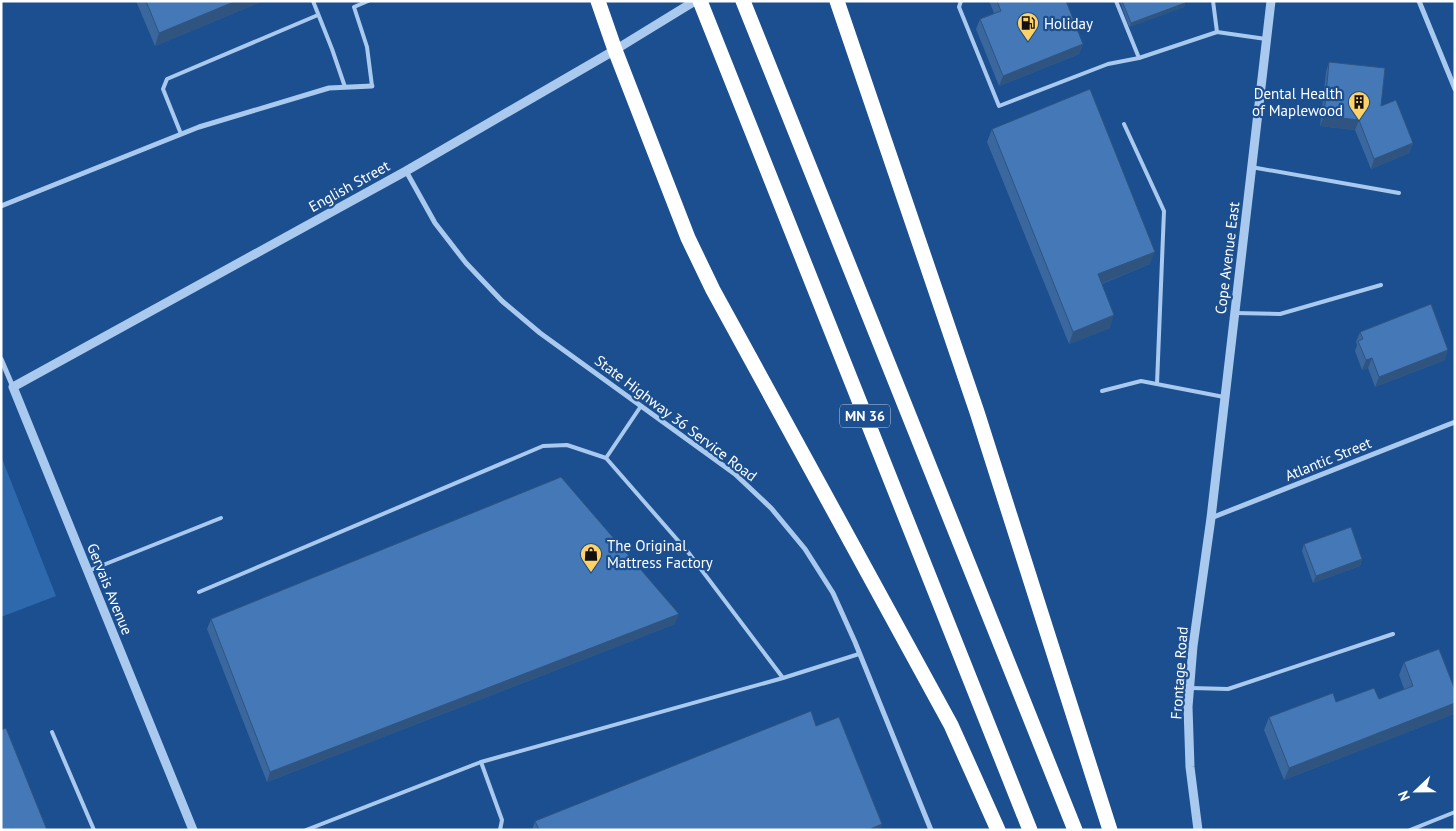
<svg xmlns="http://www.w3.org/2000/svg" width="1456" height="831" font-family="'PT Sans',sans-serif">
  <style>
    .green { fill: #2e69ad }
    .lines { fill: none; stroke-linecap: round; stroke-linejoin: round }
    .service { stroke: #a9c9ee; stroke-width: 4 }
    .minor { stroke: #a9c9ee; stroke-width: 5 }
    .tertiary { stroke: #a9c9ee; stroke-width: 9 }
    .motorway { stroke: #fff; stroke-width: 15 }
    .wall { fill: #3a679d }
    .shaded-wall { fill: #305480 }
    .building { fill: #4478b7; stroke: #305480 }
    .labels { text-anchor: middle; dominant-baseline: central; stroke-width: 4.5; stroke-linejoin: round; paint-order: stroke }
    .shield { fill: #1b4f8f; stroke: #bbcadd; stroke-width: 1 }
    .shield-label { font-size: 14px; font-weight: bold; fill: #fff }
    .poi-label { font-size: 15px; fill: #fff; stroke: #1b4f8f; text-anchor: start }
    .street-label { font-size: 15px; fill: #fff; stroke: #1b4f8f }
  </style>
  <rect width="100%" height="100%" fill="#1b4f8f"/>
  <path class="green" d="M1 456 56 596 1 617Z"/>
  <g class="lines">
    <g class="service">
      <path d="M313 1 332 49 345 87"/>
      <path d="M368 1 354 7 367 47 372 86"/>
      <path d="M961 1 959 7 999 106 1108 64 1139 58"/>
      <path d="M1116 1 1139 58 1217 32 1266 39"/>
      <path d="M1213 1 1217 32"/>
      <path d="M1124 124 1164 211 1157 384"/>
      <path d="M181 134 163 89 167 79 318 15"/>
      <path d="M1251 167 1399 193"/>
      <path d="M1235 313 1280 314 1381 285"/>
      <path d="M1102 391 1141 381 1224 397"/>
      <path d="M641 406 606 458 688 552 783 678"/>
      <path d="M88 571 221 518"/>
      <path d="M199 592 543 446 567 445 606 458"/>
      <path d="M1191 688 1228 689 1393 634"/>
      <path d="M52 732 94 830"/>
      <path d="M481 762 502 820 500 830"/>
      <path d="M306 830 481 762 783 678 859 654"/>
      <path d="M1410 830 1455 812"/>
    </g>
    <g class="minor">
      <path d="M1419 1 1455 89"/>
      <path d="M406 171 435 223 466 263 502 301 540 333 735 474 771 508 805 549 833 593 855 642 931 830"/>
      <path d="M1 206 199 127 329 88 372 86"/>
      <path d="M1 359 13 387"/>
      <path d="M1211 518 1455 422"/>
    </g>
    <g class="tertiary">
      <path d="M193 830 13 387 406 171 615 50 695 1"/>
      <path d="M1198 830 1190 767 1188 707 1193 646 1211 518 1271 1"/>
    </g>
    <g class="motorway">
      <path d="M598 1 615 50 688 238 713 290 951 725 998 830"/>
      <path d="M700 1 1030 830"/>
      <path d="M743 1 1075 830"/>
      <path d="M837 1 977 412 1110 830"/>
    </g>
  </g>
  <g class="wall">
    <path d="M136 1H263L155 46Z"/>
    <path d="M989 1H1066L1083 44 1079 54 999 86 976 29 980 19 994 13Z"/>
    <path d="M1120 1H1184L1185 3 1184 7 1129 27Z"/>
    <path d="M1329 62 1381 106 1413 143 1409 153 1371 169 1355 130 1320 126 1326 72Z"/>
    <path d="M992 129 1150 264 1102 284 1110 328 1069 344 987 142Z"/>
    <path d="M1360 332 1445 360 1375 387 1368 368 1362 370 1355 351 1357 345 1356 342Z"/>
    <path d="M1304 544 1362 559 1360 566 1313 583 1302 551Z"/>
    <path d="M211 619 675 624 267 782 207 629Z"/>
    <path d="M1404 662 1454 714 1284 780 1264 730 1269 717 1336 702 1379 699 1404 689 1399 675Z"/>
    <path d="M816 726 882 824 880 830H532L535 821Z"/>
  </g>
  <g class="shaded-wall">
    <path d="M236 1H263L155 46 159 33Z"/>
    <path d="M1185 3 1184 7 1129 27 1131 23Z"/>
    <path d="M1083 44 1079 54 999 86 1003 76Z"/>
    <path d="M1324 116 1359 120 1355 130 1320 126Z"/>
    <path d="M1413 143 1409 153 1371 169 1374 159Z"/>
    <path d="M1155 252 1150 264 1093 287 1098 274Z"/>
    <path d="M1114 315 1110 328 1069 344 1073 332Z"/>
    <path d="M1448 350 1445 360 1375 387 1379 377Z"/>
    <path d="M1372 358 1368 368 1362 370 1366 360Z"/>
    <path d="M1362 559 1360 566 1313 583 1316 576Z"/>
    <path d="M679 614 675 624 267 782 270 772Z"/>
    <path d="M1455 703 1454 714 1284 780 1289 768Z"/>
    <path d="M882 824 880 830H868Z"/>
  </g>
  <g class="building">
    <path d="M146 1H236L159 33Z"/>
    <path d="M997 1H1066L1083 44 1003 76 980 19 1001 11Z"/>
    <path d="M1122 1H1184L1185 3 1131 23Z"/>
    <path d="M1329 62 1385 68 1381 106 1396 100 1413 143 1374 159 1359 120 1324 116Z"/>
    <path d="M1090 89 1155 252 1098 274 1114 315 1073 332 992 129Z"/>
    <path d="M1431 304 1448 350 1379 377 1372 358 1366 360 1358 341 1363 339 1360 332Z"/>
    <path d="M561 477 679 614 270 772 211 619Z"/>
    <path d="M1351 527 1362 559 1316 576 1304 544Z"/>
    <path d="M1439 649 1455 690V703L1289 768 1269 717 1333 693 1336 702 1374 688 1379 699 1413 686 1404 662Z"/>
    <path d="M811 711 816 726 839 717 882 824 868 830H539L535 821Z"/>
    <path d="M6 728 47 830H1V730Z"/>
  </g>
  <defs>
    <g id="fuel-pin" transform="scale(1.125)"><path d="M0 17L-7.5 6A9.5 9.5 0 1 1 7.5 6Z" fill="#ffd166" stroke="#1b4f8f"/><path d="M-5.5-6h7V0h2V4h1.3V-2.5L3-4.5l.8-.8L6-3V5H2.5V1h-1V6h-7ZM-4.2-4.7v3.2H.2V-4.7Z" fill="#111"/></g>
    <g id="building-pin" transform="scale(1.125)"><path d="M0 17L-7.5 6A9.5 9.5 0 1 1 7.5 6Z" fill="#ffd166" stroke="#1b4f8f"/><path d="M-4-6H4V6H1V3H-1V6H-4ZM-2.5-4.3h1.7v1.8h-1.7ZM.8-4.3h1.7v1.8H.8ZM-2.5-1h1.7V.8h-1.7ZM.8-1h1.7V.8H.8Z" fill="#111"/></g>
    <g id="shop-pin" transform="scale(1.125)"><path d="M0 17L-7.5 6A9.5 9.5 0 1 1 7.5 6Z" fill="#ffd166" stroke="#1b4f8f"/><path d="M-5-2.5h2.3a2.7 3.5 0 0 1 5.4 0H5L5.5 6h-11ZM-1.5-2.5h3a1.5 2.3 0 0 0-3 0Z" fill="#111"/></g>
  </defs>
  <g fill-rule="evenodd">
    <use href="#fuel-pin" x="1028" y="23"/>
    <use href="#building-pin" x="1359" y="102"/>
    <use href="#shop-pin" x="591" y="554"/>
  </g>
  <g class="labels">
    <rect class="shield" x="840" y="404.5" width="50" height="23" rx="4"/>
    <g class="shield-label">
      <text x="865" y="416">MN 36</text>
    </g>
    <g class="poi-label">
      <text x="1044" y="23">Holiday</text>
      <text x="1343" y="93" text-anchor="end">Dental Health<tspan x="1343" dy="17">of Maplewood</tspan></text>
      <text x="607" y="545">The Original<tspan x="607" dy="17">Mattress Factory</tspan></text>
    </g>
    <g class="street-label">
      <text transform="translate(349 186) rotate(-29)">English Street</text>
      <text transform="translate(1227 258) rotate(-83)">Cope Avenue East</text>
      <text transform="translate(676 418) rotate(37)">State Highway 36 Service Road</text>
      <text transform="translate(1328 459) rotate(-22)">Atlantic Street</text>
      <text transform="translate(110 589) rotate(68)">Gervais Avenue</text>
      <text transform="translate(1179 673) rotate(-86)">Frontage Road</text>
    </g>
  </g>
  <rect width="1456" height="831" fill="none" stroke="#ffffff" stroke-width="5"/>
  <g transform="translate(1416 791) rotate(248)" stroke="#1b4f8f" stroke-width="4" paint-order="stroke">
  <path d="M0-4L9 19L0 12L-9 19Z" fill="#ffffff"/>
  <text y="-8" font-size="14" font-weight="bold" text-anchor="middle" fill="#ffffff">N</text>
  </g>
</svg>
